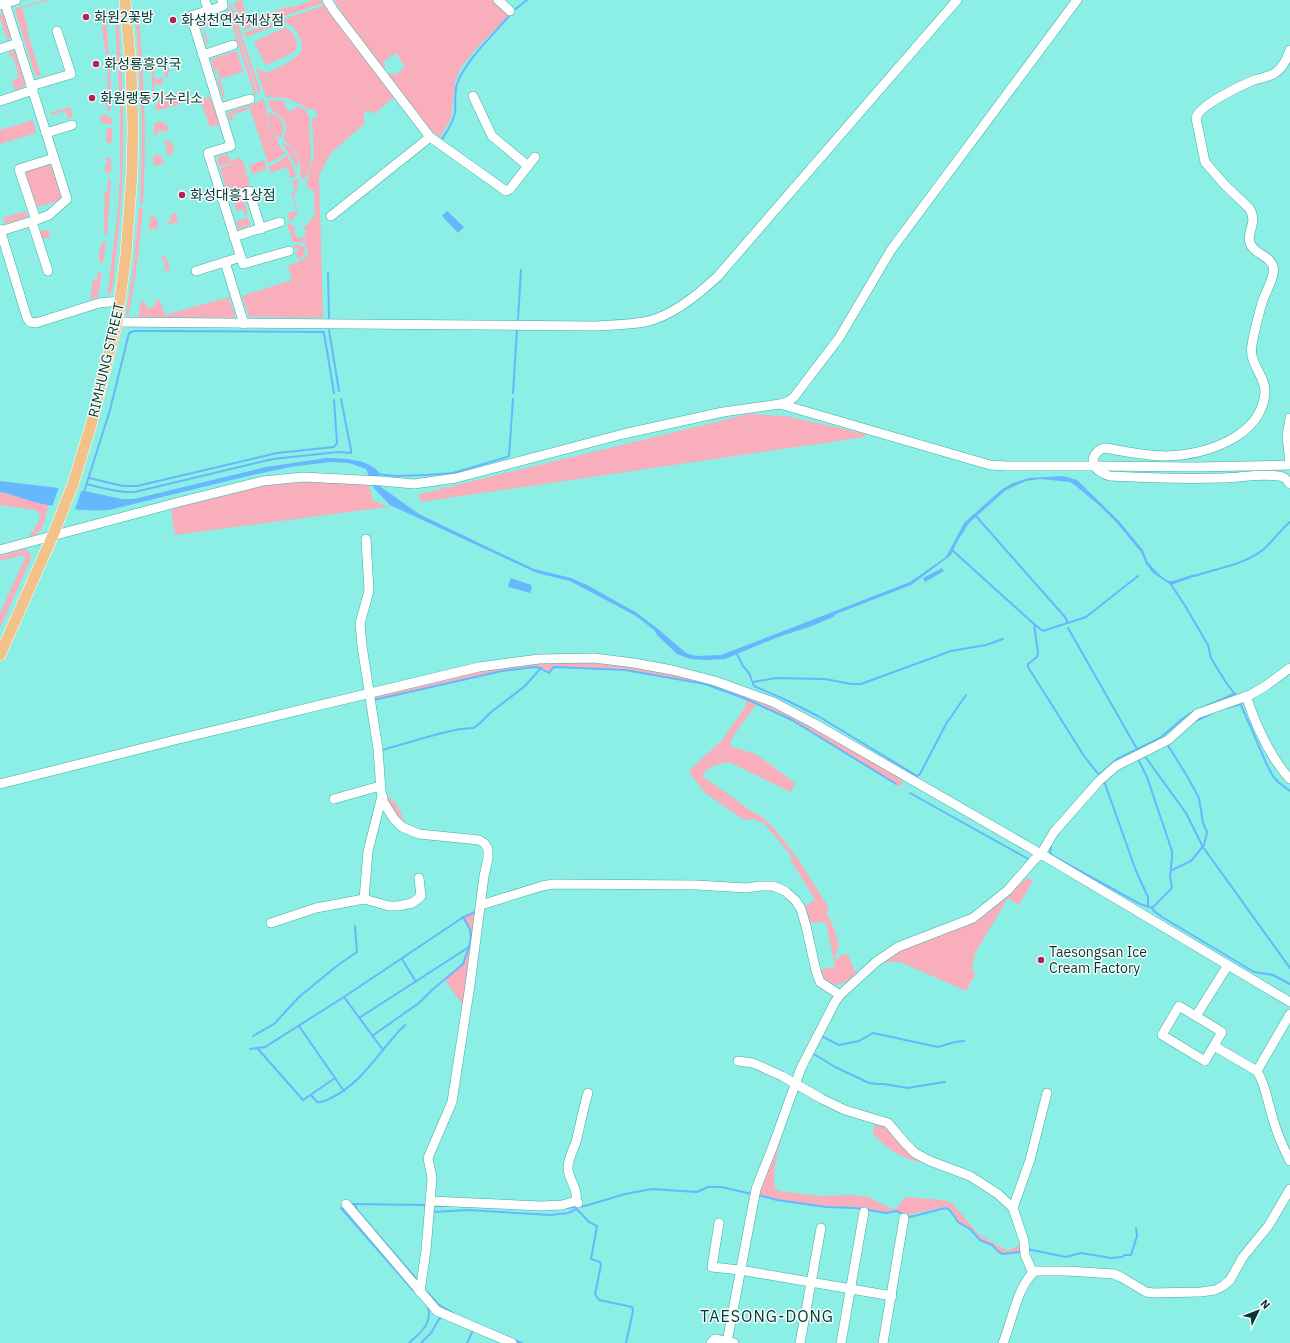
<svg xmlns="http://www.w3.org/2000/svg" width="1290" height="1343" font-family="'IBM Plex Sans','Noto Sans KR',sans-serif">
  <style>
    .green { fill: #f9aebc }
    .water { fill: #66b7fe }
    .pier { fill: #8befe5 }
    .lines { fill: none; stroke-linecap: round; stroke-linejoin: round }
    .stream { stroke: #66b7fe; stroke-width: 2 }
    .minor-casing { stroke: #43aba2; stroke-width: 10 }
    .major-casing { stroke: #fff; stroke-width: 12 }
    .minor { stroke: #fff; stroke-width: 9 }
    .major { stroke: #f2c289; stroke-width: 11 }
    .poi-dot { fill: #b22253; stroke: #f5fdfc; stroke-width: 1.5 }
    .labels { text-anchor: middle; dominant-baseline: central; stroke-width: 3; stroke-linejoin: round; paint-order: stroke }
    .poi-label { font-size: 14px; fill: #083632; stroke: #f5fdfc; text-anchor: start }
    .street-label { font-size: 14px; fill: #083632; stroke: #f5fdfc }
    .quarter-label { font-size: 16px; letter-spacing: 1px; fill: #083632; stroke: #f5fdfc }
  </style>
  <rect width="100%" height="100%" fill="#8befe5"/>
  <g class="green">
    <path d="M44 0H49L22 8 28 30 27 31 41 76 38 77 35 75 15 11 17 8Z"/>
    <path d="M242 0 248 20 290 6V8L311 1V0H326V2L243 30 234 2Z"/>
    <path d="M334 0H495L510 14 473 52 460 69 455 83 451 119 440 137 429 129 388 74 391 72 394 76 405 67 396 53 383 62 386 66 383 68 346 20Z"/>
    <path d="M231 3 261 92 258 93 229 4Z"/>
    <path d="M328 4 394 97 374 114 368 110C363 112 363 118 365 123L331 153 319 175 323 318 249 317 242 296 292 280 288 266 302 260 307 256 308 250 305 245 304 235 307 232 303 228 308 224 315 214 314 193 311 188H307V180L314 156 312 119 317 117V113L315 110 309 109 296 102 285 98 266 97 256 68C259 69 261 71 264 72 272 73 298 58 301 51 305 40 294 24 284 22L246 37 244 33Z"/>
    <path d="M230 9 257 94H254L227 10Z"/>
    <path d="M225 12 227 19 203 27 209 44 207 45 200 20Z"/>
    <path d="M0 13 4 15 10 36V38L7 40 0 19Z"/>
    <path d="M103 16H106L109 58H107C104 44 101 29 103 16Z"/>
    <path d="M136 16H139C144 79 147 141 143 204H140L142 127Z"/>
    <path d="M118 17C125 99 126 181 115 263 114 273 115 290 107 297L118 209 120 173V106L115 18Z"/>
    <path d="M287 28C295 34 301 45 293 53L266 65 254 42 281 29Z"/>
    <path d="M13 51 15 52 25 84 23 87 15 90 12 80 19 78 13 56 9 57V52Z"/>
    <path d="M237 51 243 72 220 79 225 97 223 98 217 79 220 77 217 69H215L217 74 215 75 211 59Z"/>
    <path d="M156 59 158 65 154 71V77L157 79 162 77 163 85 154 84V101H153L151 60Z"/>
    <path d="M163 63 170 71 166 79 162 65Z"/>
    <path d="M108 68H110L111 94 108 95 107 84Z"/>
    <path d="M164 91 169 102 177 92 180 104 156 111 155 108Z"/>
    <path d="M111 95V110L109 111 107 110V105L104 101 105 96Z"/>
    <path d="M209 97 211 99 219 123 218 125 210 127 201 102 202 99Z"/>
    <path d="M263 99 266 106 269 127 278 140 280 147 285 153 279 158 268 163 249 106Z"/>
    <path d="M273 100 285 101V107L289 111 294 110 297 106 307 111C307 115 309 117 310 120 310 123 309 127 309 130 310 142 315 172 303 179H301C300 160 299 152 283 140L286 130 285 121 272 110 268 105 269 101Z"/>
    <path d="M248 106 249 109 232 115 233 120 230 121 228 115 229 112Z"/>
    <path d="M70 107 73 117 68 118 65 111 51 115 50 113Z"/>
    <path d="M269 112C282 117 286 125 281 138 271 135 267 121 269 112Z"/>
    <path d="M104 114 112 119V124H108V128H112V142L108 144 106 142 107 133 105 131 108 129 107 124 101 122 100 117Z"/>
    <path d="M33 120 36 133 0 144V130Z"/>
    <path d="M158 122C163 121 166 124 168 128V131L166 132 159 130 157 131 158 135H154V124Z"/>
    <path d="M165 140C173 143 177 147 171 155H167L166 153 167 147 164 143Z"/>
    <path d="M282 143C292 145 299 158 298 167L296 166Z"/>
    <path d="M227 154 231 161 239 158 243 161 250 186 227 193 220 168 232 164V163L219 166 217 159 219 156Z"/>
    <path d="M157 155 161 156 164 163 163 164 154 166 153 156Z"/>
    <path d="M287 155 297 176 291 178 287 167 271 173 269 166 280 161Z"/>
    <path d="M107 157 111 159V172L106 174 104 167 106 166 107 161 105 159Z"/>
    <path d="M264 160 267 169 252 174 249 165Z"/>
    <path d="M48 164 52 167 61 195V198L58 201 37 207 36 206 25 171Z"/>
    <path d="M108 179H111L107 236 104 234V208L105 202 104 194 107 191Z"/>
    <path d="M298 179 297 189 293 197 296 203H294L291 193 295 191 292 181Z"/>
    <path d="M243 198 248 214 245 215 243 209 236 211 234 201Z"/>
    <path d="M295 204H296C298 211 297 218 289 221L288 213 296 211Z"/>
    <path d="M139 207 143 208C140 245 135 282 128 319L126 312 133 271Z"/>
    <path d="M26 211 28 217 5 224 3 218Z"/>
    <path d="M176 213 178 222 168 225 167 222 172 220 170 215Z"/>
    <path d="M154 216 155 219 157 218 158 223 157 224 158 228 149 230 150 217Z"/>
    <path d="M248 217 250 225 239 229 236 223 237 221Z"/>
    <path d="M290 223 296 229 293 232 300 239 303 236 304 243 300 242H293L287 224Z"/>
    <path d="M48 229 51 238 49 237 43 239V241H42L39 232Z"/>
    <path d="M106 241 103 263 99 262C100 254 97 244 106 241Z"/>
    <path d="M298 244 304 247C307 253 304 257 298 259L295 252H298V249L297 248 295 249 294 245Z"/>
    <path d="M163 256 166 257 170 269 169 270 164 271 165 263 161 258Z"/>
    <path d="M98 272 102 273 98 297 90 299 93 280H97Z"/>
    <path d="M229 297 235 316 234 318 138 317 141 301 144 302 147 307 150 308 154 306 157 300H160L164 313 168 314Z"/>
    <path d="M749 414 786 416 866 434 865 437 420 502 419 494Z"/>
    <path d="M304 482 357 483 369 486 373 500 388 507 175 535 171 511 176 508 260 486Z"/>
    <path d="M0 492 48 504C46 517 44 531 32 537L29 535 34 530 41 516 35 510 0 505Z"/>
    <path d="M25 549C31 552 31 555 30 561L0 628V613L25 558 24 555 0 561V556Z"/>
    <path d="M571 662C653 665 727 682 801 720 835 738 869 760 902 780L903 782 901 787 792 720 746 699 706 684 625 669 554 666 551 668 549 672 541 667 535 666 502 671 373 700 372 695 508 665Z"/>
    <path d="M745 700 756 705 734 734 730 744 732 747 756 754 795 783 791 792 729 762C720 764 705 766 703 777L731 796 748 809 763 818 773 827 798 859 829 908 826 911C831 924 844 943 835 956L836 960 843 954 848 955 854 970 857 971C846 987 827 991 820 970L835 966 827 927 825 922 810 923 803 908 815 899 790 859 792 857 764 823 752 819 744 820 705 793 689 772 692 768 722 740 746 706Z"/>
    <path d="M385 795C396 799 403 814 404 825L393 813Z"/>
    <path d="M1028 878 1033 881 1019 905 1008 898 975 953 972 968 975 975 966 991 900 962H884L901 950 950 931 969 925Z"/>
    <path d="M475 912 464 1005 459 1000 445 980 463 964 470 947 471 938 470 929 464 917Z"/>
    <path d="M875 1121 881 1122 929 1162C925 1162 920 1162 916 1161 903 1159 881 1144 873 1134Z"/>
    <path d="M784 1128C779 1148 772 1167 775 1188L779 1191 818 1196 853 1195 868 1197 888 1207 895 1209C899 1206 901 1201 906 1197L943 1200 952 1203 978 1234 1008 1251 1022 1244 1023 1249 1019 1252 1003 1253 999 1251 993 1245 980 1240 970 1229 959 1222 951 1209 945 1207 907 1215 896 1210 886 1212 856 1207 825 1206 777 1199 759 1195Z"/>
  </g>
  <g class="water">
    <path d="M447 211 464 227 458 233 442 216Z"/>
    <path d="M326 458C342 458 371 459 380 474L378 483 381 487 419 514 483 545 534 569 571 578 589 586 637 613 658 629 686 653 696 656 721 655 910 582 946 557 964 523 1001 490 1013 483 1029 478 1063 476 1077 480 1118 520 1143 550 1147 561 1153 568 1161 576 1168 581H1173L1195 574 1196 576 1171 585 1153 573 1146 564 1141 552 1116 522 1101 507 1076 486 1070 482 1040 479 1026 481 1006 490 969 523 957 542 951 555 911 585 836 614 833 617 812 626 778 637 725 659 705 660 690 659 677 654 658 636 654 630 636 616 570 581 537 573 390 505 374 488 366 469 349 463 330 462 290 467 248 476 109 510C80 512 51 507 24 499 15 496 8 493 0 492V481L85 491 122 499H134L266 467Z"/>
    <path d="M942 568 944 571 925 582 923 578Z"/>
    <path d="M511 578 531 585 532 588 530 593 509 587 508 585Z"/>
  </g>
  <path class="pier" d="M59 487 82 489 74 512 52 507Z"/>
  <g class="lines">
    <g class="stream">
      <path d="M513 11 527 0"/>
      <path d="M442 139C447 131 454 122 455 112 456 103 454 92 457 84 465 61 494 34 510 15"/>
      <path d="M328 273 329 318"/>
      <path d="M518 319 521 270"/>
      <path d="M329 330 339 391"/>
      <path d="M513 393 517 329"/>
      <path d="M378 474 395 476 426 475 453 473 507 457 509 456 513 399"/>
      <path d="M89 478 123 486H137L277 453 334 447 337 443 334 400"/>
      <path d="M87 484C103 488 119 493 135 492L273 459 338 452 351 453V450L341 399"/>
      <path d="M84 492 110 410 129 333 134 331H157L323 332 324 333 334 393"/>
      <path d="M975 515 1065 617 1068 623"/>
      <path d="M952 550 1034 624 1038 653 1037 657 1028 664V667L1084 756 1099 775 1117 759 1160 738 1182 719 1194 711"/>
      <path d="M1194 576C1218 568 1244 565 1264 549 1273 541 1280 530 1290 522"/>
      <path d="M1170 583 1184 604 1208 645 1211 658 1225 681 1237 697"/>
      <path d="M1034 624 1043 631 1086 617 1138 576"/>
      <path d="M1068 628 1137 749"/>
      <path d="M736 652 743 666 749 673 754 686 786 700 818 716 917 776 920 774 946 724 966 695"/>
      <path d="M753 682 776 678 825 679 851 684H861L951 651 986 645 1003 639"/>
      <path d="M374 700 502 671 535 667 540 668 549 673 552 669 554 667 625 670 705 684 746 699 792 720 896 784"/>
      <path d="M1241 705 1267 765 1273 776 1278 782 1290 791"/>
      <path d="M1201 708 1223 699 1235 693"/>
      <path d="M1226 708 1241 704"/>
      <path d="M1195 721 1211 714"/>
      <path d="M1167 744 1187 776 1199 798 1203 823 1207 832 1204 845 1191 861 1172 870"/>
      <path d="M382 750 438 734 460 729 474 728 480 723 490 713 525 686 541 668"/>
      <path d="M1144 755 1186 813 1203 847 1290 968"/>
      <path d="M1138 759 1147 777 1172 851V858L1170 876 1172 888 1152 908"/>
      <path d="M1104 781 1136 871 1148 897V906"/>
      <path d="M910 793 1030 860"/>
      <path d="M1051 846 1050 853 1053 856 1140 904 1152 908 1154 911 1162 917 1254 972 1273 975 1290 984"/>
      <path d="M402 959 416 982"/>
      <path d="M344 997 383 1050"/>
      <path d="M359 1018 469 947"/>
      <path d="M299 1026 344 1091"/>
      <path d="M253 1036 274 1024 299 997 338 965 357 952 355 926"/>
      <path d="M372 1036 419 1003 432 990 463 964 469 947 471 938 470 929 463 917"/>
      <path d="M821 1036 839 1045 859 1041 873 1033 938 1047 955 1042 964 1041"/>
      <path d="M250 1049 265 1047 344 997 462 918 477 911"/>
      <path d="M258 1049 303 1100 335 1078"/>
      <path d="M812 1053 835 1067 869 1083 878 1084H884L907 1088 945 1082"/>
      <path d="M311 1095 317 1102C322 1103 327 1100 331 1098 365 1081 379 1050 405 1025"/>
      <path d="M758 1195 777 1200 826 1207 856 1208 886 1213 896 1211 910 1217 945 1208 950 1210 958 1222 970 1229 980 1240 992 1245 999 1252 1003 1254 1021 1252"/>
      <path d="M351 1204 427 1205"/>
      <path d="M355 1204 357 1210 418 1281"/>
      <path d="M433 1206H444"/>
      <path d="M575 1207 589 1222 597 1226 591 1259 600 1262 601 1265 595 1294 599 1300 632 1307 633 1311 626 1343"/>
      <path d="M341 1208 413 1290"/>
      <path d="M566 1208 585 1206 625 1194 652 1189 697 1192 708 1187H721L752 1194"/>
      <path d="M434 1212 467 1210 550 1215 568 1213 577 1209"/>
      <path d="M1027 1249 1066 1257 1081 1253 1111 1258 1122 1257 1125 1255H1131L1137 1236 1136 1228"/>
      <path d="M427 1292 438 1304 453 1313"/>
      <path d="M514 1340 522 1343"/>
      <path d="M409 1343C421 1332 434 1323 427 1305"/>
      <path d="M421 1343 431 1333 439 1319 443 1317"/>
      <path d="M467 1343 473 1330"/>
    </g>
    <g class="minor-casing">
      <g id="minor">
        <path d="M205 0 208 10"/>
        <path d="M222 0 223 6 191 16 231 146 208 153 243 264 289 251"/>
        <path d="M327 0 334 11 430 137 506 191 510 189 535 157"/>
        <path d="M498 0 510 11"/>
        <path d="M0 5 16 0"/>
        <path d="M0 49 18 43"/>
        <path d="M203 55 233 45"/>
        <path d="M31 86 71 74 57 31"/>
        <path d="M473 96 492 136 528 166"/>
        <path d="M0 101 33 90"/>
        <path d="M220 108 250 99"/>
        <path d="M46 133 72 125"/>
        <path d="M222 199 249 191 261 229"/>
        <path d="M331 216 430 137"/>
        <path d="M36 220 19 169 54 158"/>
        <path d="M32 222 48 271"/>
        <path d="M0 229 27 318 30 322 36 323 99 303 120 301"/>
        <path d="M1 231 36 220 49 215 67 199 5 3"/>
        <path d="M234 237 280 222"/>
        <path d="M225 262 244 324"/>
        <path d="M196 271 241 257"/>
        <path d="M117 322 593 326C612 325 631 325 649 321 675 314 699 294 718 276L957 0"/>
        <path d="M780 404 990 465 1006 466H1094L1195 467 1290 465"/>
        <path d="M1290 418 1287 436 1290 464"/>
        <path d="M1290 484C1286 479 1284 476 1278 476 1259 473 1240 478 1222 478 1185 479 1148 478 1110 476 1100 473 1095 470 1093 459 1096 452 1099 449 1106 448 1126 452 1146 456 1166 456 1204 455 1261 438 1265 393 1266 376 1248 363 1252 345 1254 331 1258 317 1262 303 1265 292 1276 277 1273 266 1269 255 1254 254 1250 243 1246 230 1259 223 1249 208L1224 184 1205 162 1196 118C1199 105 1242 85 1254 80 1261 78 1269 77 1275 73 1283 68 1287 59 1290 50"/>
        <path d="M366 539 369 591 360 623 362 646 378 749 381 791 384 803 394 819 402 827 419 834 479 840 484 843 488 849V858L484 876 470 985 452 1102 428 1158 432 1178 426 1250 420 1292"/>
        <path d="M0 550 179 502 263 481 303 477 381 481 414 484 456 478 623 434 723 412 780 404 789 401 794 397 839 338 891 250 1077 0"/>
        <path d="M1246 696C1256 726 1269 756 1290 779"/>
        <path d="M0 784 179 739 479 667 539 659 594 658 634 663 672 670 715 681 773 702 815 724 1041 854 1290 1002"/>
        <path d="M334 799 380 786"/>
        <path d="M364 899 368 851 382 796"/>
        <path d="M481 905 542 886 553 884 696 885 746 888 760 886H773L785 891 796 901 801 909 806 926 816 971 820 982 840 995"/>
        <path d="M271 923 316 908 364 899 389 906H398L412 903 419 898 421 896 419 878"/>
        <path d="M1179 1006 1222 1032 1205 1061 1162 1035Z"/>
        <path d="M1196 1016 1228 965"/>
        <path d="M1214 1046 1257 1071 1290 1014"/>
        <path d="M738 1061 753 1063 782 1076 822 1099 845 1110 888 1123 905 1143 915 1153 930 1161 970 1176 998 1194 1013 1208"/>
        <path d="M1257 1071C1266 1086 1266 1096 1271 1112 1275 1129 1282 1145 1290 1161"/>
        <path d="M431 1201 541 1206 562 1205 576 1201"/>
        <path d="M578 1203 576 1201C579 1189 568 1180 568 1168 568 1159 573 1150 576 1142 580 1126 583 1109 588 1093"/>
        <path d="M346 1204 437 1311 512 1343"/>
        <path d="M719 1223 712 1267 740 1270 892 1296"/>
        <path d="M1033 1273 1025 1255 1024 1241 1013 1208 1030 1160 1047 1093"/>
        <path d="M727 1342 756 1189 773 1146 801 1068 835 1002 840 995 876 962 898 947 973 918 1008 890 1034 860 1041 854 1054 832 1099 781 1116 766 1168 740 1197 714 1250 695 1264 687 1290 668"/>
        <path d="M711 1343 715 1339 734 1343"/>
        <path d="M800 1343 821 1228"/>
        <path d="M841 1343 864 1212"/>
        <path d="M883 1343 904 1218"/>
        <path d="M1003 1343C1012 1322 1017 1286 1035 1271H1068L1114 1274 1121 1277 1146 1292 1153 1293 1201 1292 1215 1290 1223 1286 1230 1280 1243 1257 1269 1225 1290 1189"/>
      </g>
    </g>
    <g class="major-casing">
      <path id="major" d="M0 655 53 535 73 484 91 425 117 322 126 254 132 173 133 128 131 68 125 0"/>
    </g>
    <use href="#minor" class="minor"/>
    <use href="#major" class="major"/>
  </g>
  <g class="poi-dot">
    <circle cx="86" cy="17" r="4"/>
    <circle cx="173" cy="20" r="4"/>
    <circle cx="96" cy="64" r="4"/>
    <circle cx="92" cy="98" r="4"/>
    <circle cx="182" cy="195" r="4"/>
    <circle cx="1041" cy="960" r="4"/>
  </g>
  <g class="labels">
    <g class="poi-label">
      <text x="94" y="17">화원2꽃방</text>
      <text x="181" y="20">화성천연석재상점</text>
      <text x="104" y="64">화성룡흥약국</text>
      <text x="100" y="98">화원랭동기수리소</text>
      <text x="190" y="195">화성대흥1상점</text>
      <text x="1049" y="952">Taesongsan Ice<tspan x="1049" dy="16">Cream Factory</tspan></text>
    </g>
    <g class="street-label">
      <text transform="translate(106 360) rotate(-77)">RIMHUNG STREET</text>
    </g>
    <g class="quarter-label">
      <text x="767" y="1316">TAESONG-DONG</text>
    </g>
  </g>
  <g transform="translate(1258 1311) rotate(47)" stroke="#f5fdfc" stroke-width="3" paint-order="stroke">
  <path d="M0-3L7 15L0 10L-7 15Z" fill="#083632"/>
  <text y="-6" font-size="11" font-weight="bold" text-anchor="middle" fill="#083632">N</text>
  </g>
</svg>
